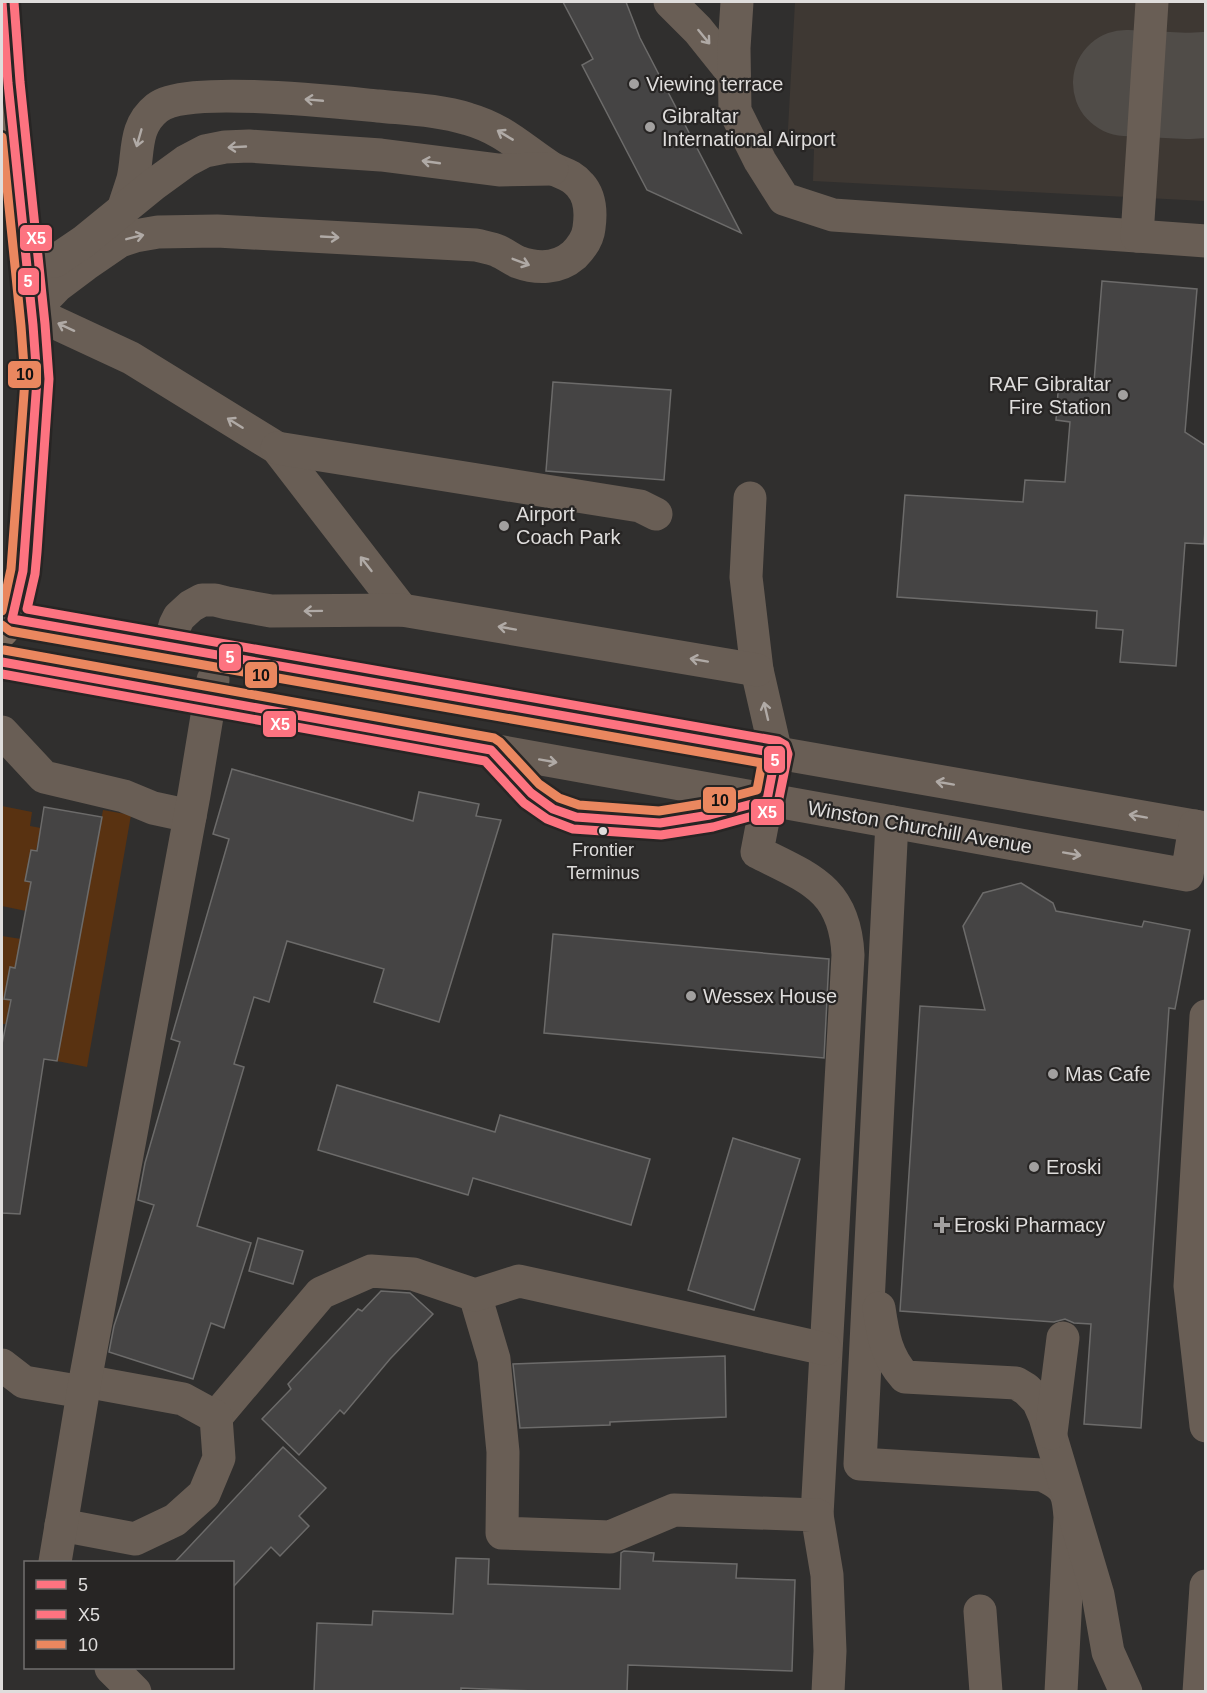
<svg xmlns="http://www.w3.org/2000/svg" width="1207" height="1693" font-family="Helvetica,sans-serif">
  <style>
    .built { fill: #3e3833 }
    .garden { fill: #593211 }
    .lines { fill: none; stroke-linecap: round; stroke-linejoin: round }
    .taxiway { stroke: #504c48; stroke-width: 106 }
    .building { fill: #454444; stroke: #6c6b6a; stroke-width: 1.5 }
    .minor { stroke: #695e55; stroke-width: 33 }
    .highway { stroke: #7c6a5d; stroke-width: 33 }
    .bus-1-casing { stroke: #272524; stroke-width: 14 }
    .bus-2-casing { stroke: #272524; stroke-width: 14 }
    .bus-3-casing { stroke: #272524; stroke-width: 14 }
    .bus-1 { stroke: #fd7380; stroke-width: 9 }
    .bus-2 { stroke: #fd7380; stroke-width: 9 }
    .bus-3 { stroke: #ea875f; stroke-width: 9 }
    .oneway { stroke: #b0aaa6 }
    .poi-dot { fill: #a2a09f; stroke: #272524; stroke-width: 2 }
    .bus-dot { fill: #dfdddc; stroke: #272524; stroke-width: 2 }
    .labels { text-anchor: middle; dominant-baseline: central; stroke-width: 4.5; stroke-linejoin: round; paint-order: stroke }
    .bus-label { font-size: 18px; fill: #dfdddc; stroke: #272524 }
    .poi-label { font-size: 20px; fill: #dfdddc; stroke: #272524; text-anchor: start }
    .street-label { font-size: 20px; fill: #dfdddc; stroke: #272524 }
    .line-badge { stroke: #272524; stroke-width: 2 }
    .badge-label { font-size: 16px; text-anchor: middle; font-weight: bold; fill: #fff }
    .pale-badge-label { font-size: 16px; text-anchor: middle; font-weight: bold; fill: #111 }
  </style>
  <rect width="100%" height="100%" fill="#302f2e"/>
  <path class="built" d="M795 2H1205V201L813 181 814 149 787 147Z"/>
  <g class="garden">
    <path d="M2 806 32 812 30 826 41 828 36 851 31 850 25 881 31 882 26 911 2 906Z"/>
    <path d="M103 810 131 815 87 1067 57 1061Z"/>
    <path d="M2 936 21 939 15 968H10L4 998 10 1000 6 1024H2Z"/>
  </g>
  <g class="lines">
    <path class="taxiway" d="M1126 83 1188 86 1206 85"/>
  </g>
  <g class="building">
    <path d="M563 2H626L640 38 741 233 647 190 582 65 593 59Z"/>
    <path d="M1102 281 1197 289 1185 432 1206 446V517L1204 544 1185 543 1176 666 1120 662 1123 630 1096 628 1097 611 897 597 905 495 1023 502 1025 480 1065 482 1070 422 1056 420 1059 379 1094 382Z"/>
    <path d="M553 382 671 390 664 480 546 471Z"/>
    <path d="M232 769 413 821 419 792 479 804 476 816 501 820 439 1022 374 1002 384 969 287 941 269 1002 254 997 234 1064 244 1067 197 1226 251 1243 224 1328 211 1323 193 1379 109 1352 114 1326 154 1205 138 1200 145 1163 180 1042 171 1039 229 839 213 834Z"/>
    <path d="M44 807 102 817 57 1061 44 1059 20 1214 2 1213V1044L11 1000 4 999 10 967 15 968 31 882 25 881 31 850 37 851Z"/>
    <path d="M1021 883 1053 903 1056 911 1142 927 1144 921 1190 930 1175 1009 1169 1008 1141 1428 1084 1424 1091 1324 1074 1323 1065 1319 1054 1322 900 1311 920 1006 985 1010 963 926 983 893Z"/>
    <path d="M553 934 829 959 824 1058 544 1033Z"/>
    <path d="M337 1085 495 1132 500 1115 650 1159 631 1225 473 1178 468 1195 318 1150Z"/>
    <path d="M733 1138 800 1159 754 1310 688 1290Z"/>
    <path d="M258 1238 303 1251 293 1284 249 1271Z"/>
    <path d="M381 1291 410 1293 433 1314 390 1359 344 1414 340 1410 299 1455 262 1419 291 1389 288 1384 358 1309 362 1311Z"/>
    <path d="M725 1356 726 1417 610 1422V1425L520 1428 513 1364Z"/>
    <path d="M283 1447 326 1488 299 1516 309 1526 280 1556 271 1547 232 1588V1563H174Z"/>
    <path d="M624 1551 654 1553 653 1561 737 1564 736 1578 795 1580 792 1671 628 1665 627 1692H561L461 1688V1692H314L317 1623 372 1625 373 1611 453 1614 456 1558 489 1559 488 1584 620 1589 621 1553Z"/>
  </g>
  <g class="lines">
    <g class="minor">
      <path d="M670 2 698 30 734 75"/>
      <path d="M737 2 734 48 735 111 760 161 784 199 833 215 1137 236"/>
      <path d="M1152 2 1137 236 1206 241"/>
      <path d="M123 210C126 200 130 189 133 179 139 153 133 127 157 108 186 85 337 102 378 106 408 109 439 110 468 119 503 129 521 148 550 167 561 174 570 173 580 185 591 197 591 214 589 228 588 238 581 248 574 255 558 269 537 269 518 262 511 259 505 254 498 251 492 248 484 247 476 245L217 231 158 232 135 236 120 241 85 265 57 286 32 312 131 358 277 448 402 610"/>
      <path d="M25 246 35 257 44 262 55 261 83 242 153 185 186 161 205 151 225 147 249 146 381 155 499 170 552 169"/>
      <path d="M277 448 640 506 656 514"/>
      <path d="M750 498 746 577 757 670 776 753 757 852C809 878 845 889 848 955L817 1515"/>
      <path d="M12 619 1206 828"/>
      <path d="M169 647 175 625 179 617 191 606 202 600H215L227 603 271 611 402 610 757 670"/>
      <path d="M2 662 1187 875 1195 826"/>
      <path d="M2 732 44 777 124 796 153 808 190 816"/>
      <path d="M491 750 531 793 553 809 576 817 605 820 660 823 710 815 759 802"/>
      <path d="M892 822 860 1464 1042 1475C1066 1486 1068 1491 1070 1517L1061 1692"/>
      <path d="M1206 1016 1190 1286 1206 1426"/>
      <path d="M475 1295 494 1359 503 1452 502 1533 610 1537 674 1510 817 1515 827 1575 830 1651 828 1692"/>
      <path d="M879 1308C883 1335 886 1356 905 1377L1016 1383 1026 1389 1038 1401 1045 1417 1098 1595 1108 1652 1126 1692"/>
      <path d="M2 1365 24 1382 83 1392"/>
      <path d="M216 1417 321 1293 371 1271 413 1274 475 1295 519 1281 825 1349"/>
      <path d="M1051 1433 1063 1338"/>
      <path d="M61 1525 135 1539 175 1520 204 1494 219 1458 216 1417 183 1399 85 1381"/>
      <path d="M55 1562 85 1381 194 795 213 680"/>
      <path d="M980 1611 986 1692"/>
      <path d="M111 1668 135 1692"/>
      <path d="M1199 1692 1206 1586"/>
    </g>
    <path class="highway" d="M2 631 12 619 23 571 34 443 37 380 33 325 8 83 2 2"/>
    <g class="bus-1-casing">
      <path id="bus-1" d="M2 2 8 83 33 325 37 380 23 571 12 619 776 753 767 800 710 815 660 823 576 817 553 809 531 793 491 750 2 662"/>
    </g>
    <g class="bus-2-casing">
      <path id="bus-2" d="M2 674 485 761 524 803 547 819 573 829 661 835 713 827 771 811 775 809 778 803 788 754 785 745 778 741 27 609 35 574 37 552 49 379 45 324 20 82 14 2"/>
    </g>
    <g class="bus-3-casing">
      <g id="bus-3">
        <path d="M2 137 21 326 25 380 11 569 2 611"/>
        <path d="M2 625 10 631 762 763 757 790 708 803 659 811 579 805 559 798 539 784 500 742 494 738 4 650"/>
      </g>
    </g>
    <use href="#bus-1" class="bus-1"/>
    <use href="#bus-2" class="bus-2"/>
    <use href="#bus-3" class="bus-3"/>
  </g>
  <defs><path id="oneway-shaft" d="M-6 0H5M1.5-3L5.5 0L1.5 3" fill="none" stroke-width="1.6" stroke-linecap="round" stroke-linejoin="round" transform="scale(1.5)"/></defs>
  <g class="oneway">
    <use href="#oneway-shaft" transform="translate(704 37) rotate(51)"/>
    <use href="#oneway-shaft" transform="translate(314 100) rotate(-175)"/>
    <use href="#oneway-shaft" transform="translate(505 135) rotate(-149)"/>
    <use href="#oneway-shaft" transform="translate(139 138) rotate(106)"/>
    <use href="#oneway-shaft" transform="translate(237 147) rotate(177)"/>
    <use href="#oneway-shaft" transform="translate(431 162) rotate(-172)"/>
    <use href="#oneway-shaft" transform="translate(135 237) rotate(-14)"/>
    <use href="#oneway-shaft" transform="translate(330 237) rotate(3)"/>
    <use href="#oneway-shaft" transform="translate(521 262) rotate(21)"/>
    <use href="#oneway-shaft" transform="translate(66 327) rotate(-155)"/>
    <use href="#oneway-shaft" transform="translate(235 423) rotate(-148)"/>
    <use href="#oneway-shaft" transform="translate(366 564) rotate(-128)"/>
    <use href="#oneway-shaft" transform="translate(313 611) rotate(179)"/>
    <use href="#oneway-shaft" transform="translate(507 628) rotate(-170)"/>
    <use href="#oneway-shaft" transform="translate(699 660) rotate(-170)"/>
    <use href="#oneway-shaft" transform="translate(766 711) rotate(-103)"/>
    <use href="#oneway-shaft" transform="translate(548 761) rotate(10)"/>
    <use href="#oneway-shaft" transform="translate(945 783) rotate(-170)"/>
    <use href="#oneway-shaft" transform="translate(1138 816) rotate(-170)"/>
    <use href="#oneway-shaft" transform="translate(1072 854) rotate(10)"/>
  </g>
  <g class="poi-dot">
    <circle cx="634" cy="84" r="6"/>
    <circle cx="650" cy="127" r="6"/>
    <circle cx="1123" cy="395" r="6"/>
    <circle cx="504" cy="526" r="6"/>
    <circle cx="691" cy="996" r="6"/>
    <circle cx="1053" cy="1074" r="6"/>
    <circle cx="1034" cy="1167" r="6"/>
    <path d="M939 1216h6v6h6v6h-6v6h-6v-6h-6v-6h6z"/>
  </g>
  <circle class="bus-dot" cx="603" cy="831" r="5"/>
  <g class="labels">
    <g class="bus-label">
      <text x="603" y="850">Frontier<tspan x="603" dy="23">Terminus</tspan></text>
    </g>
    <g class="poi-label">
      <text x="646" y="84">Viewing terrace</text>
      <text x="662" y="116">Gibraltar<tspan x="662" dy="23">International Airport</tspan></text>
      <text x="1111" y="384" text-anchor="end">RAF Gibraltar<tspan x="1111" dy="23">Fire Station</tspan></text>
      <text x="516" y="514">Airport<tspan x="516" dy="23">Coach Park</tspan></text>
      <text x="703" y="996">Wessex House</text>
      <text x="1065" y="1074">Mas Cafe</text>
      <text x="1046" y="1167">Eroski</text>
      <text x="954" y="1225">Eroski Pharmacy</text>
    </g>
    <g class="street-label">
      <text transform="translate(920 827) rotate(10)">Winston Churchill Avenue</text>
    </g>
  </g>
  <g class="line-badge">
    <rect x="19" y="224" width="34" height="28" rx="6" fill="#fd7380"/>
    <rect x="17" y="267" width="23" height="29" rx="6" fill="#fd7380"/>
    <rect x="7" y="360" width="35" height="29" rx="6" fill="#ea875f"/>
    <rect x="218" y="643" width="24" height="29" rx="6" fill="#fd7380"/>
    <rect x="244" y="661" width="34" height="28" rx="6" fill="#ea875f"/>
    <rect x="262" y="710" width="35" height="28" rx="6" fill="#fd7380"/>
    <rect x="763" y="745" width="23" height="29" rx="6" fill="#fd7380"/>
    <rect x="702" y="786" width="35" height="28" rx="6" fill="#ea875f"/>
    <rect x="750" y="798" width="35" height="28" rx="6" fill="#fd7380"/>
  </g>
  <g class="badge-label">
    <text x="36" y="244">X5</text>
    <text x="28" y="287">5</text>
    <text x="230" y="663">5</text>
    <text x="280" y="730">X5</text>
    <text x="775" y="766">5</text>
    <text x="767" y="818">X5</text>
  </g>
  <g class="pale-badge-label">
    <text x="25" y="380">10</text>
    <text x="261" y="681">10</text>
    <text x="720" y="806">10</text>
  </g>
  <rect width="1207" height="1693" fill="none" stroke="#dfdddc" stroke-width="6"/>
  <rect x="24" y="1561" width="210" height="108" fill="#272524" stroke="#716f6e" stroke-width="1.5"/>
  <rect x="36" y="1580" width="30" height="9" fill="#fd7380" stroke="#716f6e" stroke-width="1.5"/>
  <text x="78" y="1591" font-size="18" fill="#dfdddc">5</text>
  <rect x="36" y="1610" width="30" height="9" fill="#fd7380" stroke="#716f6e" stroke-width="1.5"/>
  <text x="78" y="1621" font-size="18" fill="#dfdddc">X5</text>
  <rect x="36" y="1640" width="30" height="9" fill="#ea875f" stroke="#716f6e" stroke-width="1.5"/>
  <text x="78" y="1651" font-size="18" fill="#dfdddc">10</text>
</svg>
